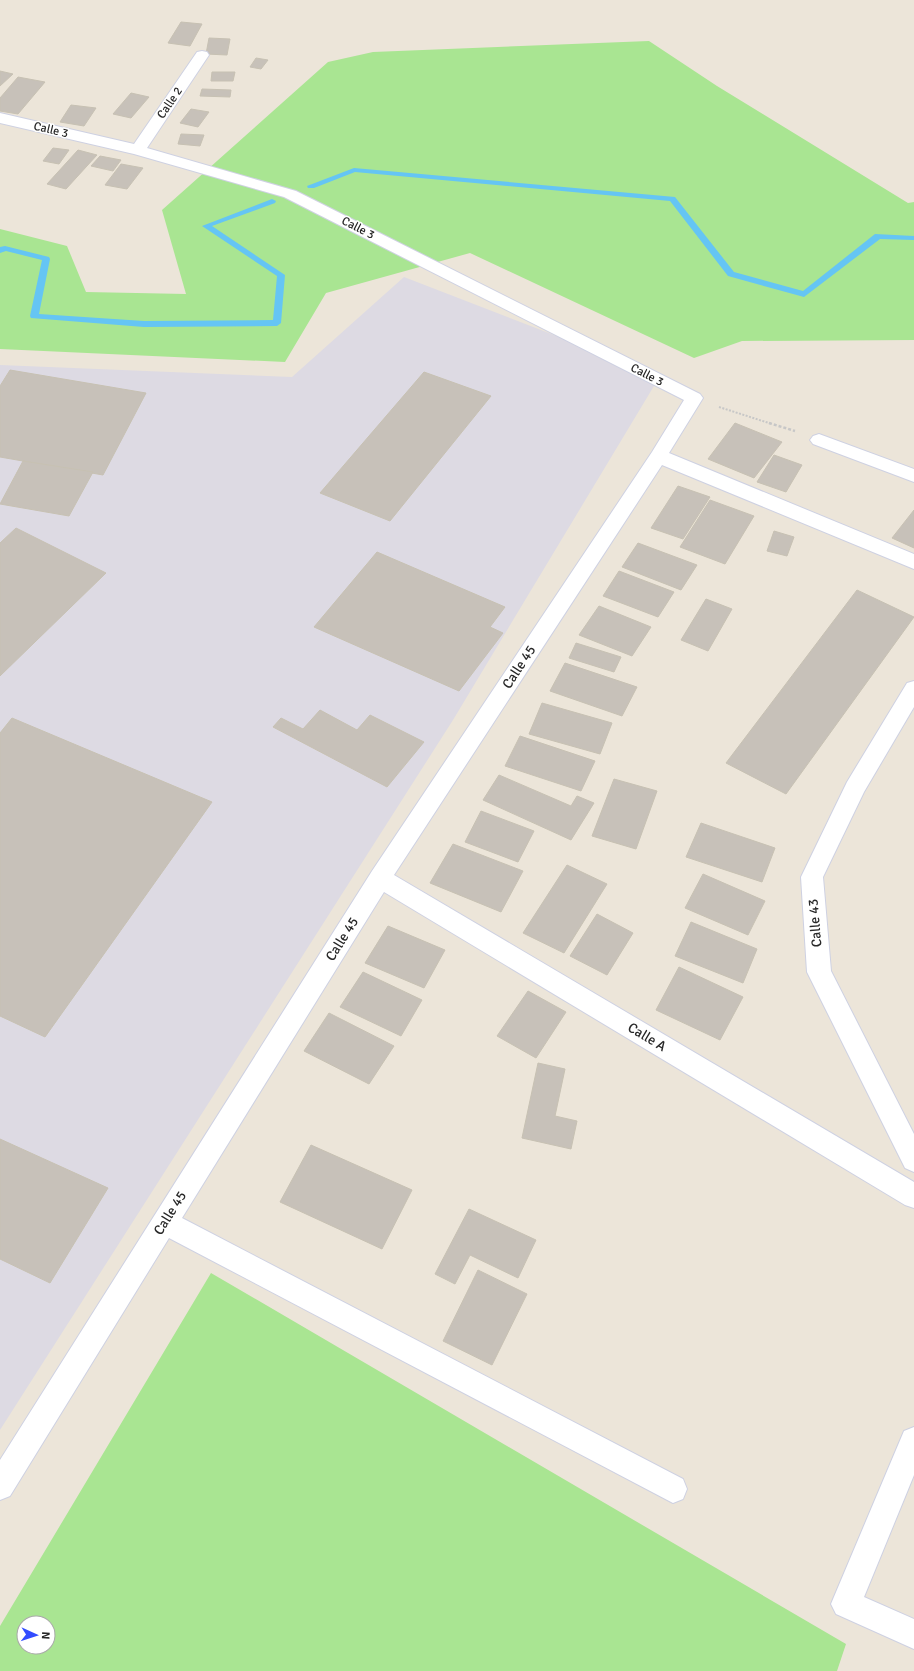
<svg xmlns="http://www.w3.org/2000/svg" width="914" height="1671" font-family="Signika,sans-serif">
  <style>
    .industrial { fill: #dddae3 }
    .green { fill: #a9e592; fill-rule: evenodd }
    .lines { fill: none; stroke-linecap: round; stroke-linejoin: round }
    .stream { fill: #65c5f4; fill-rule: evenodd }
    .building { fill: #c7c1b9; stroke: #c7c1b3 }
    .minor-casing { stroke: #ced1e2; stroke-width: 2 }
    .path-far1 { stroke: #c7c7c7; stroke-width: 2; stroke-dasharray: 2 1.5; stroke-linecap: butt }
    .path { stroke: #c7c7c7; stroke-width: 2.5; stroke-dasharray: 3 2; stroke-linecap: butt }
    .minor { fill: #fff; fill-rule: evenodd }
    .labels { text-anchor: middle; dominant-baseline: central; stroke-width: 3; stroke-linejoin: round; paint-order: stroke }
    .far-street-label { font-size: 12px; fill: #282828; stroke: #fff }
    .street-label { font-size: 14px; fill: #282828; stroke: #fff }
  </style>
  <rect width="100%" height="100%" fill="#ece5d9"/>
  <path class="industrial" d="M404 277 660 376 453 720 0 1430V365L292 377Z"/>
  <g class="green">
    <path d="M649 41 717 86 908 203 914 202V340L742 341 694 358 470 253 326 293 285 362 0 349V229L67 246 86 292 186 294 162 210 328 62 373 52Z"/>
    <path d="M211 1273 846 1644 837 1671H0V1626ZM24 1623H48V1647H24Z"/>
  </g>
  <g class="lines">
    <g class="stream">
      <path d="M354 168 675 197 734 272 803 291 875 234 914 236V240L880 239 804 297 728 276 670 201 355 172 314 188H308L307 186Z"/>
      <path d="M272 199 276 201 275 203 212 226 285 275 281 323 277 326 144 327 31 318 30 316 42 260 6 251 0 253V247L5 246 49 257 50 259 39 314 144 321 273 320 277 276 202 226Z"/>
    </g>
  </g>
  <g class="building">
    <path d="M181 22 202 24 190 46 168 43Z"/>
    <path d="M209 38 230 39 227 55 206 54Z"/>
    <path d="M256 58 268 60 261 69 250 67Z"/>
    <path d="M0 71 13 74 0 86Z"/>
    <path d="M212 72H235L233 81H211Z"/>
    <path d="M18 77 45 82 18 114 0 111V98Z"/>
    <path d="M202 89 231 90 230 97 200 96Z"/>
    <path d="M131 93 149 97 131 118 113 114Z"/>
    <path d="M71 105 96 108 84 126 60 122Z"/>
    <path d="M191 109 209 112 198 127 180 123Z"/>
    <path d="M181 134 204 135 200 146 178 144Z"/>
    <path d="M53 148 69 150 59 164 43 161Z"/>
    <path d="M78 150 97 155 66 189 47 184Z"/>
    <path d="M100 156 121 160 113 171 91 166Z"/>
    <path d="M121 164 143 168 127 189 105 185Z"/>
    <path d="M10 370 146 393 103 475 0 457V386Z"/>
    <path d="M424 372 491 396 390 521 320 493Z"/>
    <path d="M735 423 782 442 754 478 708 459Z"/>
    <path d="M774 455 802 465 786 492 757 482Z"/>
    <path d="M23 461 93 472 69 516 0 504Z"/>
    <path d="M678 486 710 497 683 539 651 528Z"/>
    <path d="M710 500 754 516 725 564 680 547Z"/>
    <path d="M914 510V548L892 538Z"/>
    <path d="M16 528 106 573 0 676V543Z"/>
    <path d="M774 531 794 537 787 556 767 551Z"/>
    <path d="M638 543 697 565 681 590 622 567Z"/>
    <path d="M377 552 505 607 490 627 503 633 459 691 314 627Z"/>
    <path d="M619 571 674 592 658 617 603 596Z"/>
    <path d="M857 590 914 617 786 794 726 763Z"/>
    <path d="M706 599 732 609 708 651 681 640Z"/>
    <path d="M599 606 651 627 632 656 579 635Z"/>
    <path d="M576 643 621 657 614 672 569 658Z"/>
    <path d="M565 663 637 687 622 716 550 691Z"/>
    <path d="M542 703 612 723 600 754 529 734Z"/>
    <path d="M320 710 357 730 370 715 424 742 387 787 273 727 281 718 303 729Z"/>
    <path d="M12 718 212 802 45 1037 0 1016V733Z"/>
    <path d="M520 736 595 761 581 791 505 766Z"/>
    <path d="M499 775 571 806 577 796 594 803 571 840 483 800Z"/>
    <path d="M614 779 657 791 636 849 592 836Z"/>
    <path d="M481 811 534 831 518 862 465 842Z"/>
    <path d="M701 823 775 848 762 882 686 857Z"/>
    <path d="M453 844 523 871 501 912 430 883Z"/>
    <path d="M567 865 607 884 564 953 523 933Z"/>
    <path d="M703 874 765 901 748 935 685 908Z"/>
    <path d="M597 914 633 933 607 975 570 956Z"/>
    <path d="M691 922 757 949 743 983 675 956Z"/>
    <path d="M388 926 445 950 424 988 365 963Z"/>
    <path d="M679 967 743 997 720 1040 656 1010Z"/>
    <path d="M363 972 422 1000 401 1036 340 1007Z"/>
    <path d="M528 991 566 1012 536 1058 497 1036Z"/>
    <path d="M329 1013 394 1046 369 1084 304 1051Z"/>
    <path d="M538 1063 565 1069 555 1116 577 1121 571 1149 522 1138Z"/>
    <path d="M0 1139 108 1188 50 1283 0 1259Z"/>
    <path d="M311 1145 412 1190 382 1249 280 1202Z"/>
    <path d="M469 1209 536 1240 518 1278 470 1255 455 1284 435 1274Z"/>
    <path d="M478 1270 527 1294 492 1365 443 1341Z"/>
  </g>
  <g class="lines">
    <g class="minor-casing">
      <g id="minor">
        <path d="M202 51 207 52 209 55 147 148 296 191 700 394 703 398 669 453 914 554V569L662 465 394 875 914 1182V1208L905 1205 384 892 182 1218 683 1479 687 1489 683 1499 673 1503 169 1238 10 1496 0 1500V1460L372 871 652 452 684 400 284 197 134 154 0 123V113L134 144 197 52Z"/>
        <path d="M819 434 914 469V482L813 444 810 440 813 436Z"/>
        <path d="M914 681V707L864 792 823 877 831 971 914 1134V1172L905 1168 807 972 801 877 847 782 907 683Z"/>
        <path d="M914 1427V1475L864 1597 914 1619V1649L836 1614 831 1604 904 1431Z"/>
      </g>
    </g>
    <path class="path-far1" d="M719 407 772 424"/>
    <path class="path" d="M769 423 795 431"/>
    <use href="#minor" class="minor"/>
  </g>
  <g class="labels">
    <g class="far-street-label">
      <text transform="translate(170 103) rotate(-56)">Calle 2</text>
      <text transform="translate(51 130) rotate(13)">Calle 3</text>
      <text transform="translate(358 228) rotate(27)">Calle 3</text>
      <text transform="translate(647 375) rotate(27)">Calle 3</text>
    </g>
    <g class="street-label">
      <text transform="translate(519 667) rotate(-57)">Calle 45</text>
      <text transform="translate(815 923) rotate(-95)">Calle 43</text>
      <text transform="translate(342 939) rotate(-58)">Calle 45</text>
      <text transform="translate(647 1037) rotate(31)">Calle A</text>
      <text transform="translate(170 1213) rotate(-58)">Calle 45</text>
    </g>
  </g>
  <g transform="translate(36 1635) rotate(93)"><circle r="19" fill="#ffffff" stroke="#a9a9a9"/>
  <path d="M0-3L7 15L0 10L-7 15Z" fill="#324cff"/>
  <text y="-6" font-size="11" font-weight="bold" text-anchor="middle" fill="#282828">N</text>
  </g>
</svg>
